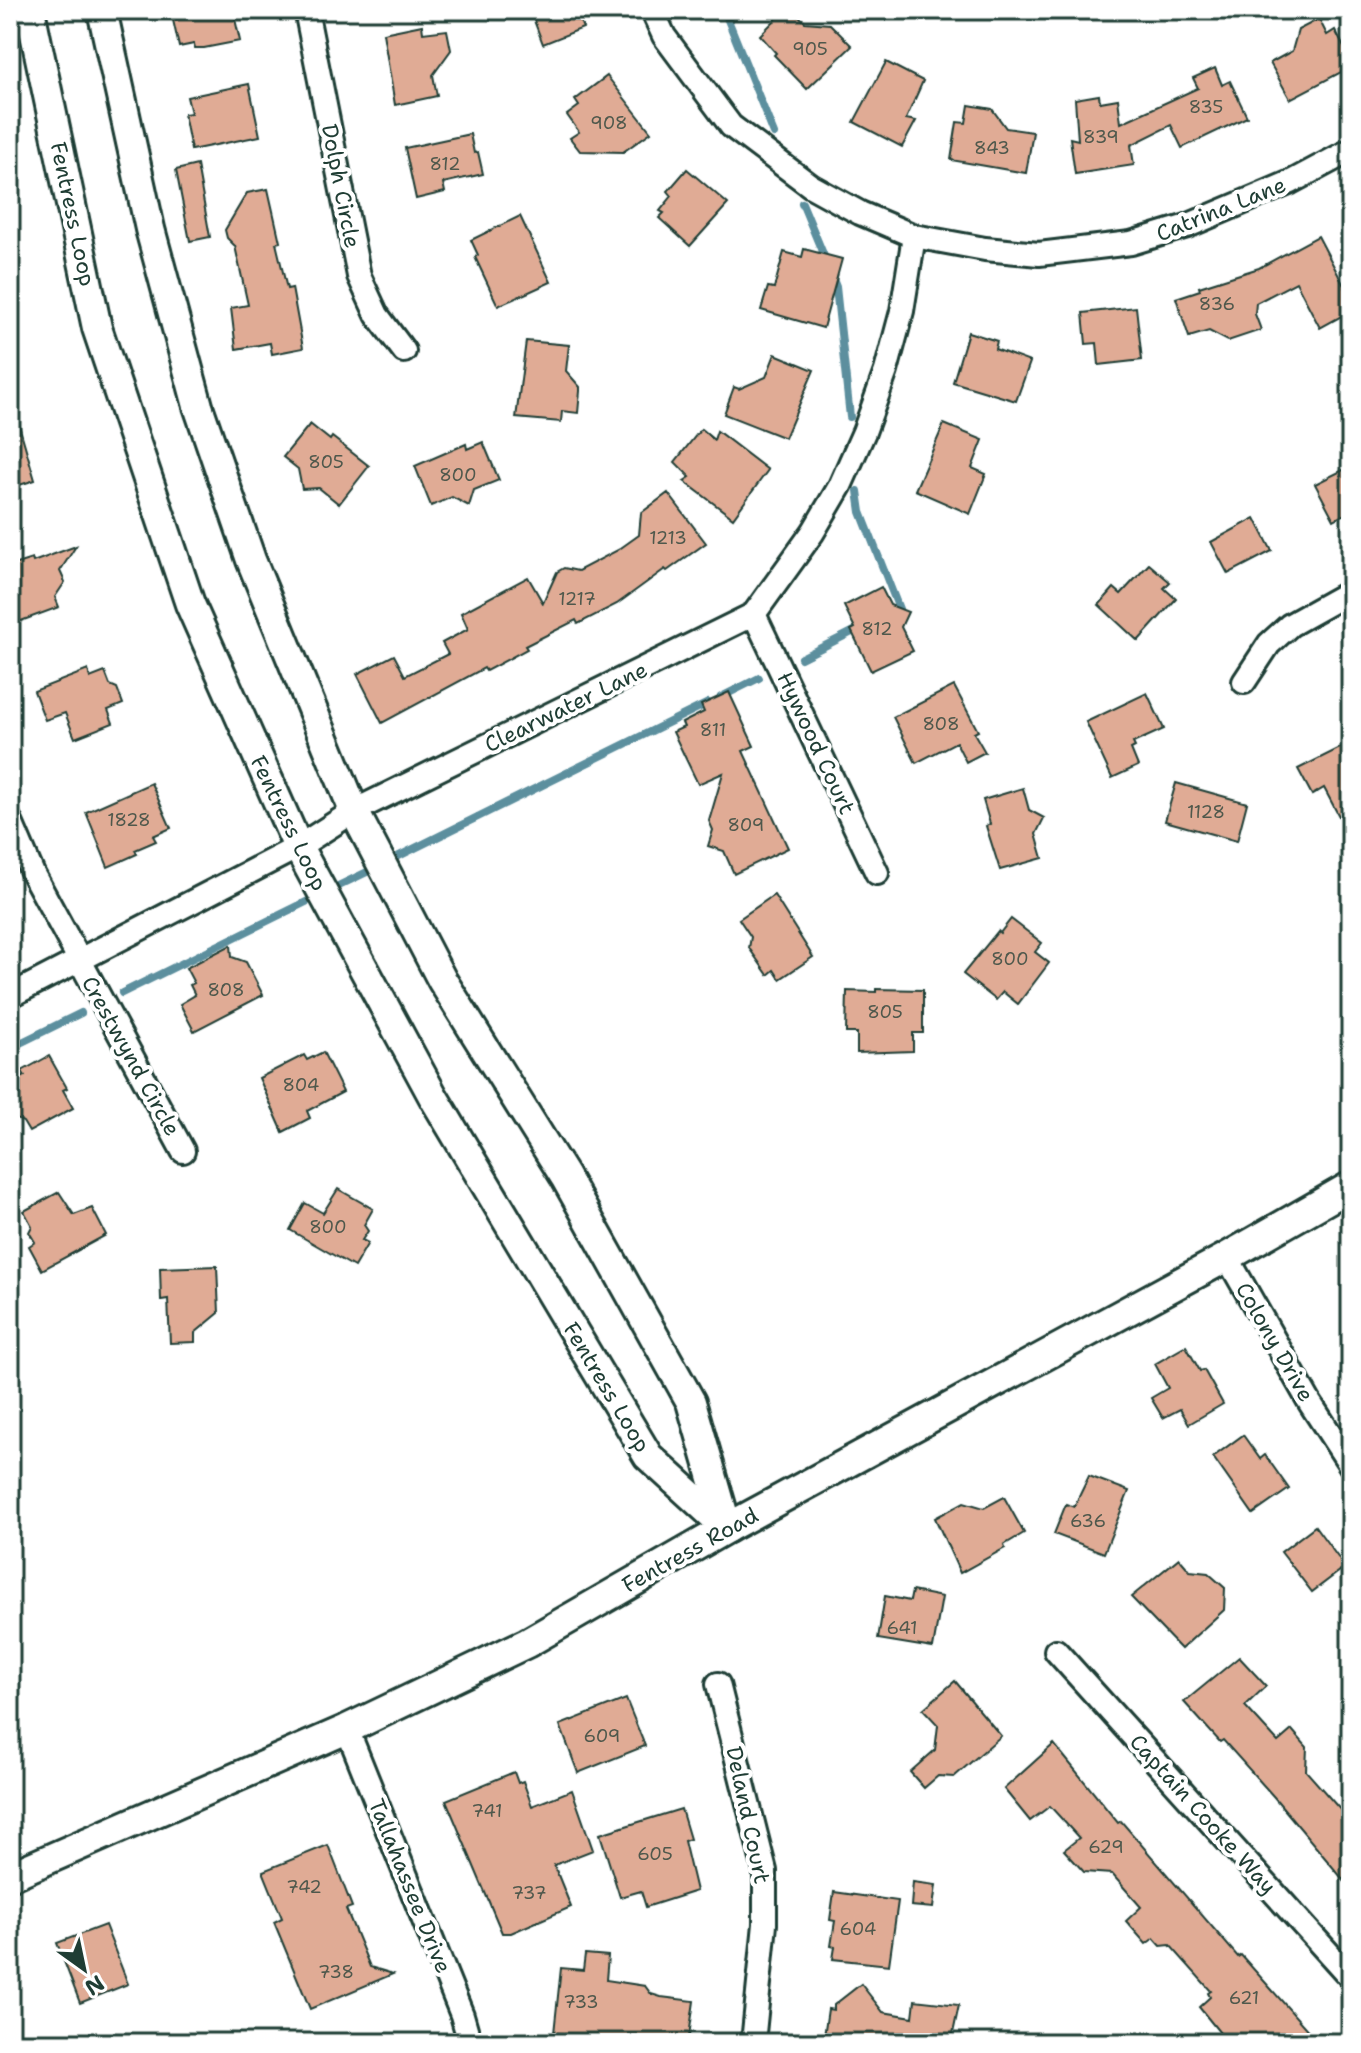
<svg xmlns="http://www.w3.org/2000/svg" width="1361" height="2053" font-family="'Shantell Sans',sans-serif">
  <style>
    .lines { fill: none; stroke-linecap: round; stroke-linejoin: round }
    .stream { stroke: #5b8f9e; stroke-width: 8 }
    .building { fill: #e0ab95; stroke: #1f3d34; stroke-width: 2 }
    .minor-casing { stroke: #1f3d34; stroke-width: 28 }
    .tertiary-casing { stroke: #1f3d34; stroke-width: 34 }
    .minor { stroke: #fff; stroke-width: 22 }
    .tertiary { stroke: #fff; stroke-width: 28 }
    .labels { text-anchor: middle; dominant-baseline: central; stroke-width: 8; stroke-linejoin: round; paint-order: stroke }
    .number-label { font-size: 18px; fill: #4f584c }
    .street-label { font-size: 22px; fill: #1f3d34; stroke: #fff }
  </style>
  <rect width="100%" height="100%" fill="#fff"/>
  <filter id="ink" filterUnits="userSpaceOnUse"><feTurbulence type="fractalNoise" baseFrequency=".0125" numOctaves="2"/><feDisplacementMap in="SourceGraphic" scale="16" xChannelSelector="R" yChannelSelector="G"/><feConvolveMatrix kernelMatrix="1 2 1 2 8 2 1 2 1" color-interpolation-filters="sRGB"/></filter>
  <g filter="url(#ink)">
    <g class="lines">
      <g class="stream">
        <path d="M724 10 774 134"/>
        <path d="M802 203 826 261"/>
        <path d="M831 274 836 287 850 417"/>
        <path d="M858 491 861 512 899 609 890 613"/>
        <path d="M801 658 860 628"/>
        <path d="M721 697 759 678"/>
        <path d="M397 857 708 703"/>
        <path d="M338 886 367 872"/>
        <path d="M122 993 308 901"/>
        <path d="M10 1048 81 1013"/>
      </g>
    </g>
    <g class="building">
      <path d="M180 10H233L240 41 204 48H195L194 44 179 47 173 20 181 18Z"/>
      <path d="M530 10H575L583 28 543 44Z"/>
      <path d="M785 10H793L805 22 830 24 852 46 807 89 774 55 776 53 760 35Z"/>
      <path d="M1319 19 1327 35 1335 30 1351 61V67L1290 99 1270 63 1292 51 1298 30Z"/>
      <path d="M422 25 423 33 447 30 451 50 433 75 437 96 395 105 383 33Z"/>
      <path d="M886 62 923 81 906 119 916 121 902 147 854 122Z"/>
      <path d="M1215 68 1222 85 1230 81 1247 117 1182 148 1171 125 1131 145 1134 165 1075 174 1070 138 1078 140 1075 99 1099 95 1100 102 1118 99 1121 123 1198 88 1193 78Z"/>
      <path d="M607 76 651 132 623 152 580 151 570 138 579 132 567 115 579 106 575 100Z"/>
      <path d="M249 84 260 136 191 150 184 114 191 113 187 97Z"/>
      <path d="M969 105 992 109 1006 128 1033 132 1026 173 951 160 957 122 966 123Z"/>
      <path d="M470 134 474 153 478 152 483 174 443 183 445 192 416 199 405 148Z"/>
      <path d="M197 165 210 237 190 241 176 170Z"/>
      <path d="M687 169 728 204 690 246 659 218 664 213 660 211 672 196 668 191Z"/>
      <path d="M268 189 280 242 276 243 287 289 292 288 303 348 272 354 270 343 236 349 231 308 248 305 235 246 227 238 225 230 247 193Z"/>
      <path d="M520 216 551 282 498 306 475 257 478 255 471 240Z"/>
      <path d="M1318 236 1351 299V311L1320 328 1296 282 1256 303 1255 314 1261 330 1228 341 1209 331 1189 337 1176 298 1200 290 1199 287 1259 268Z"/>
      <path d="M804 249 842 259 823 328 761 310 768 287 774 288 784 252 802 257Z"/>
      <path d="M1136 307 1142 360 1099 365 1097 343 1086 344 1083 313Z"/>
      <path d="M968 332 997 341 995 349 1030 362 1016 401 953 382Z"/>
      <path d="M526 341 569 345 566 371 580 387V391L578 413 562 411 561 422 516 418Z"/>
      <path d="M775 354 814 370 785 438 724 414 734 387 739 389 766 377Z"/>
      <path d="M10 415H16L35 480 10 488Z"/>
      <path d="M310 424 330 440 332 437 369 466 339 504 319 488 302 489 298 469 283 457Z"/>
      <path d="M944 424 983 440 972 468 986 474 970 514 915 490Z"/>
      <path d="M701 429 714 440 717 431 768 470 733 518 684 481 690 477 675 462Z"/>
      <path d="M483 442 499 480 474 490 469 506 452 497 431 506 415 466 466 444 467 449Z"/>
      <path d="M1351 466V511L1334 520 1315 484Z"/>
      <path d="M668 493 706 543 667 571 665 569 617 604 578 624 576 620 525 646 527 649 486 671 484 668 382 723 357 674 394 655 405 676 448 654 442 643 468 629 461 613 528 577 543 603 557 572 564 568 578 571 618 550 639 535 641 513Z"/>
      <path d="M1255 518 1272 551 1228 574 1211 542Z"/>
      <path d="M76 546 60 571 65 582 55 597 59 607 10 625V566L32 559 33 562Z"/>
      <path d="M1149 564 1170 582 1164 588 1176 599 1138 641 1099 605 1114 588 1121 594Z"/>
      <path d="M881 587 890 605 908 612 901 627 913 651 871 671 851 630 855 628 844 606Z"/>
      <path d="M88 670 90 678 105 672 110 685 117 688 123 704 108 710 113 723 75 738 65 713 45 720 34 691Z"/>
      <path d="M954 686 978 731 974 733 985 752 966 762 956 742 916 763 893 717Z"/>
      <path d="M729 692 754 746 743 751 788 848 734 874 724 851 708 846 713 830 709 821 723 773 698 784 673 732 684 727 682 723 704 712 701 705Z"/>
      <path d="M1147 693 1164 729 1133 743 1135 747 1131 749 1138 766 1112 778 1086 722Z"/>
      <path d="M1344 746 1351 759V839L1324 788 1312 795 1298 769Z"/>
      <path d="M151 783 171 828 153 836 156 841 135 850 137 854 108 867 86 812Z"/>
      <path d="M1176 783 1247 803 1237 841 1165 821Z"/>
      <path d="M1023 788 1029 810 1044 818 1036 834 1043 858 1000 870 986 826 990 824 983 800Z"/>
      <path d="M774 895 813 957 780 979 774 970 768 975 749 948 751 937 739 919Z"/>
      <path d="M1011 919 1042 943 1035 952 1049 963 1018 1004 1003 992 996 1000 963 974 998 931 1000 933Z"/>
      <path d="M231 945 232 957 246 962 263 995 194 1031 180 1004 195 995 190 985 194 983 186 968Z"/>
      <path d="M876 989 923 990V1033H913V1051L857 1053V1033H846L847 991 876 992Z"/>
      <path d="M323 1052 343 1092 307 1111 310 1118 283 1132 259 1078 304 1055 307 1060Z"/>
      <path d="M49 1056 67 1088 63 1090 73 1108 29 1132 23 1122 14 1118 10 1110V1084L25 1076 22 1071Z"/>
      <path d="M338 1189 373 1209 364 1225 368 1231 362 1240 368 1243 354 1267 290 1230 305 1203 323 1213Z"/>
      <path d="M59 1192 74 1215 92 1208 106 1235 42 1270 29 1246 35 1242 29 1232 32 1226 24 1211Z"/>
      <path d="M217 1266 219 1313 195 1333V1342L170 1343 168 1299 161 1300 160 1268Z"/>
      <path d="M1186 1346 1200 1371 1204 1370 1223 1404 1189 1424 1180 1409 1163 1418 1151 1398 1168 1388 1155 1364Z"/>
      <path d="M1243 1435 1260 1459 1265 1455 1289 1489 1253 1514 1213 1457Z"/>
      <path d="M1089 1476 1129 1491 1104 1553 1054 1534 1066 1504 1074 1507Z"/>
      <path d="M1004 1497 1024 1533 1004 1545 1005 1548 960 1573 935 1518 964 1502 984 1508Z"/>
      <path d="M1315 1526 1345 1567 1312 1592 1281 1552Z"/>
      <path d="M1179 1558 1190 1571 1208 1573 1225 1588 1224 1610 1181 1649 1131 1597Z"/>
      <path d="M912 1591 942 1597 933 1648 878 1639 885 1596 910 1601Z"/>
      <path d="M1239 1657 1266 1686 1245 1706 1278 1742 1292 1730 1307 1747 1306 1771 1351 1822V1889L1274 1797 1223 1740 1220 1742 1184 1702Z"/>
      <path d="M955 1681 1001 1736 954 1777 938 1776 924 1788 910 1772 935 1750 938 1725 923 1709Z"/>
      <path d="M626 1699 645 1746 578 1773 560 1725Z"/>
      <path d="M1054 1744 1118 1823 1121 1821 1238 1957 1241 1955 1319 2043H1228L1199 2007 1210 1997 1208 1993 1211 1991 1170 1945 1161 1946 1154 1938 1146 1944 1126 1921 1141 1907 1112 1874 1084 1872 1064 1850 1079 1838 1050 1806 1030 1821 1004 1789Z"/>
      <path d="M514 1772 518 1783 523 1781 532 1806 572 1790 593 1850 554 1865 571 1907 511 1933H502L446 1800Z"/>
      <path d="M681 1809 690 1839 684 1841 696 1891 646 1907 641 1891 620 1897 600 1834Z"/>
      <path d="M328 1845 352 1907 346 1909 370 1967 393 1974 310 2009 274 1922 282 1918 263 1871Z"/>
      <path d="M913 1882 936 1885 933 1908 911 1906Z"/>
      <path d="M834 1892 898 1901 889 1965 833 1959 835 1947 831 1946 835 1921 830 1920Z"/>
      <path d="M105 1925 128 1984 80 2003 57 1943Z"/>
      <path d="M585 1954 608 1956 606 1980 645 1986 651 1994 661 1997 694 2001 688 2043H621L622 2039 554 2033 561 1968 583 1970Z"/>
      <path d="M861 1984 883 2012 913 2017 915 2000 959 2005 951 2043H823L828 2009 834 2010V2005Z"/>
    </g>
    <g class="lines">
      <g class="minor-casing">
        <g id="minor">
          <path d="M306 10 359 276 377 315 404 351"/>
          <path d="M652 10 664 36 731 126 811 186 860 213 914 236 985 249 1039 254 1131 243 1187 226 1291 182 1351 150"/>
          <path d="M754 614 877 873"/>
          <path d="M1244 682 1269 644 1290 625 1351 591"/>
          <path d="M10 820 33 874 183 1151"/>
          <path d="M10 996 298 847 354 811 754 614 813 532 840 486 864 432 886 371 902 311 914 236"/>
          <path d="M1227 1257 1310 1403 1351 1466"/>
          <path d="M1056 1651 1351 1978"/>
          <path d="M718 1684 765 1871V1924L753 2043"/>
          <path d="M347 1729 462 2015 470 2043"/>
        </g>
      </g>
      <g class="tertiary-casing">
        <g id="tertiary">
          <path d="M30 10 97 328 190 604 298 847 434 1098 648 1456 727 1528"/>
          <path d="M102 10 150 229 198 406 251 560 354 811 442 980 565 1177 691 1402 727 1527"/>
          <path d="M10 1876 347 1729 527 1643 727 1528 1227 1257 1351 1186"/>
        </g>
      </g>
      <use href="#minor" class="minor"/>
      <use href="#tertiary" class="tertiary"/>
    </g>
  </g>
  <g class="labels">
    <g class="number-label">
      <text x="810" y="49">905</text>
      <text x="1206" y="107">835</text>
      <text x="609" y="123">908</text>
      <text x="1101" y="137">839</text>
      <text x="992" y="148">843</text>
      <text x="445" y="164">812</text>
      <text x="1217" y="304">836</text>
      <text x="326" y="462">805</text>
      <text x="458" y="475">800</text>
      <text x="668" y="538">1213</text>
      <text x="577" y="599">1217</text>
      <text x="877" y="629">812</text>
      <text x="941" y="724">808</text>
      <text x="713" y="730">811</text>
      <text x="1206" y="812">1128</text>
      <text x="129" y="820">1828</text>
      <text x="746" y="825">809</text>
      <text x="1010" y="959">800</text>
      <text x="226" y="990">808</text>
      <text x="885" y="1012">805</text>
      <text x="301" y="1085">804</text>
      <text x="328" y="1227">800</text>
      <text x="1088" y="1521">636</text>
      <text x="902" y="1628">641</text>
      <text x="602" y="1736">609</text>
      <text x="487" y="1811">741</text>
      <text x="1106" y="1847">629</text>
      <text x="655" y="1854">605</text>
      <text x="304" y="1887">742</text>
      <text x="529" y="1893">737</text>
      <text x="858" y="1929">604</text>
      <text x="336" y="1972">738</text>
      <text x="1244" y="1998">621</text>
      <text x="581" y="2002">733</text>
    </g>
    <g class="street-label">
      <text transform="translate(341 186) rotate(79)">Dolph Circle</text>
      <text transform="translate(1221 209) rotate(-22)">Catrina Lane</text>
      <text transform="translate(73 214) rotate(78)">Fentress Loop</text>
      <text transform="translate(566 707) rotate(-26)">Clearwater Lane</text>
      <text transform="translate(816 743) rotate(65)">Hywood Court</text>
      <text transform="translate(289 823) rotate(64)">Fentress Loop</text>
      <text transform="translate(131 1056) rotate(61)">Crestwynd Circle</text>
      <text transform="translate(1275 1342) rotate(60)">Colony Drive</text>
      <text transform="translate(607 1387) rotate(59)">Fentress Loop</text>
      <text transform="translate(690 1550) rotate(-29)">Fentress Road</text>
      <text transform="translate(1203 1814) rotate(48)">Captain Cooke Way</text>
      <text transform="translate(748 1815) rotate(78)">Deland Court</text>
      <text transform="translate(410 1886) rotate(68)">Tallahassee Drive</text>
    </g>
  </g>
  <rect width="1361" height="2053" fill="none" stroke="#fff" stroke-width="40"/>
  <rect x="20" y="20" width="1321" height="2013" fill="none" stroke="#1f3d34" stroke-width="3" filter="url(#ink)"/>
  <g transform="translate(84 1969) rotate(147)" stroke="#ffffff" stroke-width="6" paint-order="stroke">
  <path d="M0-6L14 30L0 20L-14 30Z" fill="#1f3d34"/>
  <text y="-12" font-size="22" font-weight="bold" text-anchor="middle" fill="#1f3d34">N</text>
  </g>
</svg>
